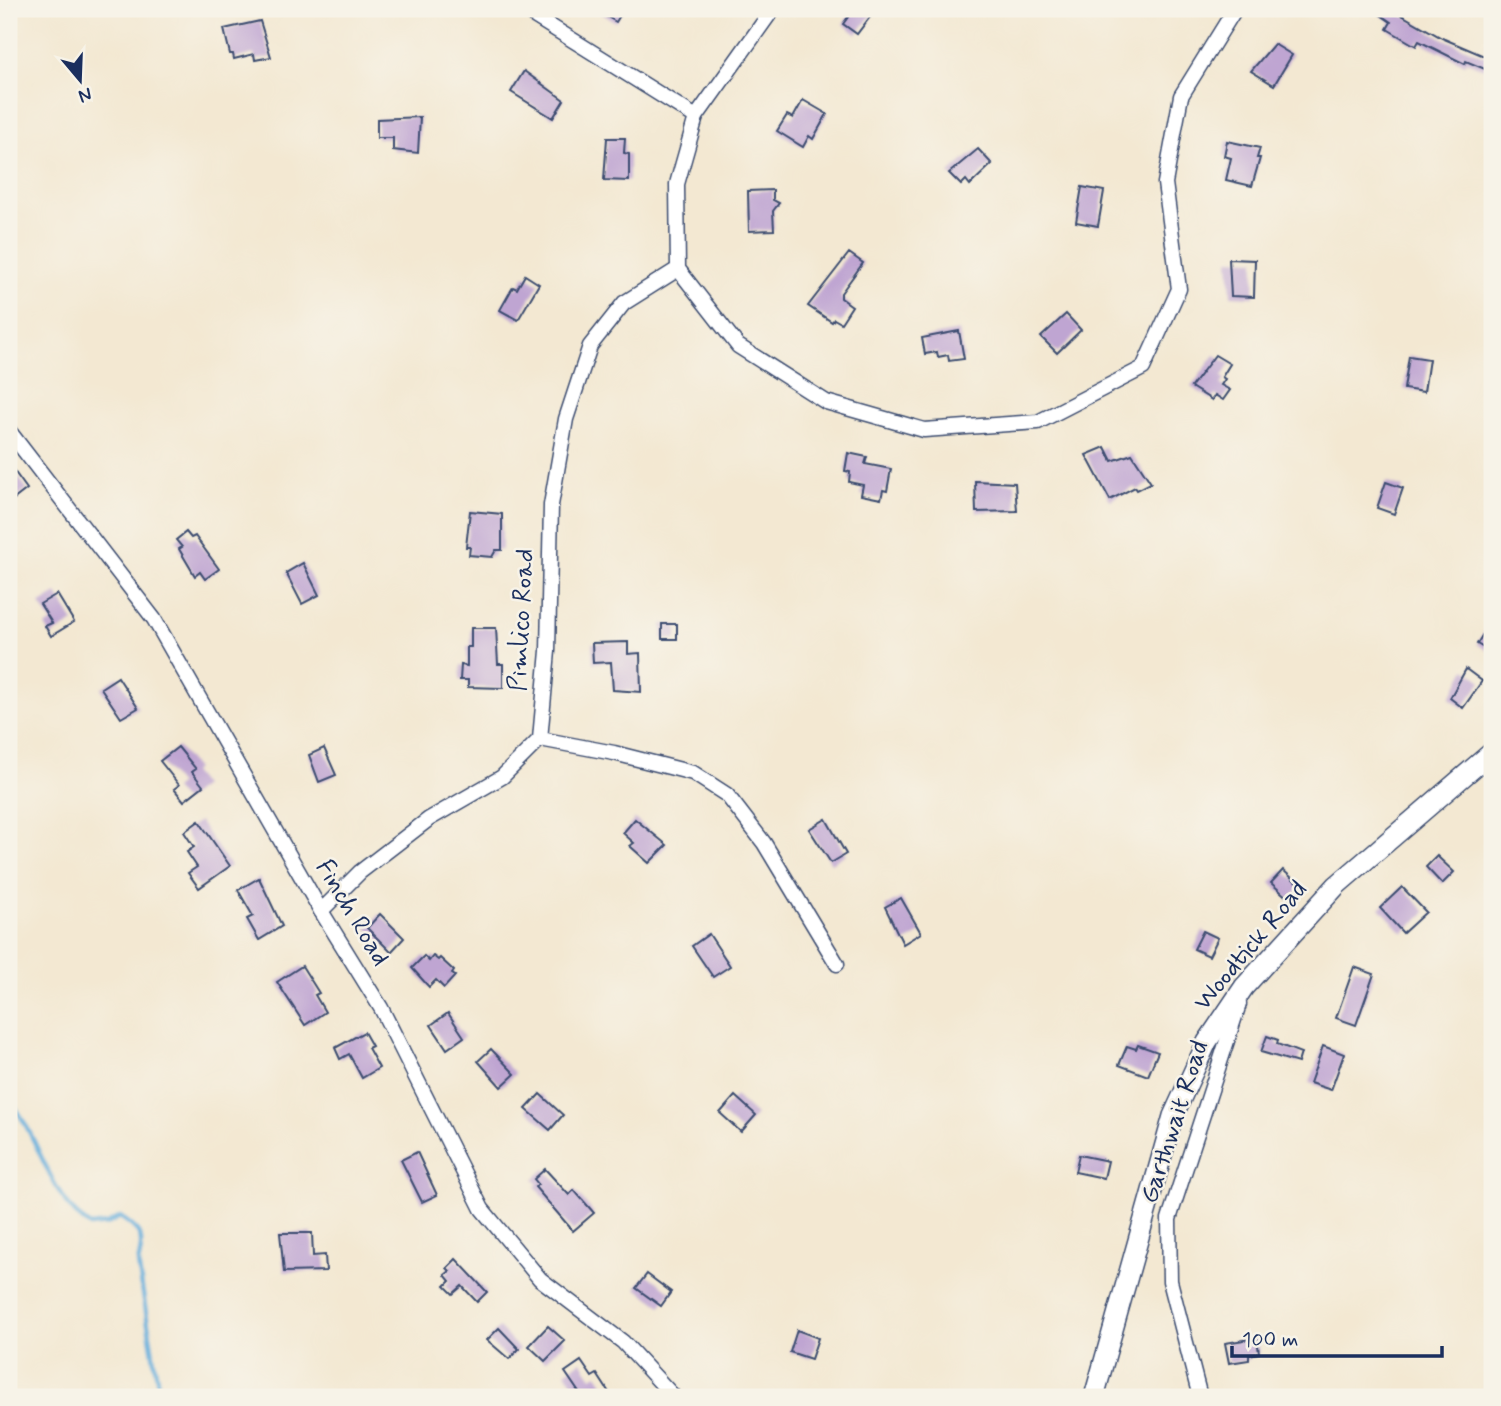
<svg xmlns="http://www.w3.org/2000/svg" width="1501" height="1406" font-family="Mynerve,sans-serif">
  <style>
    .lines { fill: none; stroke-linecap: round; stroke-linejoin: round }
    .stream { stroke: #63addb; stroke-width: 4.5 }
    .building { fill: #bfa5d2 }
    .minor-casing { stroke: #3b4b6f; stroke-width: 17 }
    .secondary-casing { stroke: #3b4b6f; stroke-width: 22 }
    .minor { stroke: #fff; stroke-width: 14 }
    .secondary { stroke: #fff; stroke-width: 19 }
    .labels { text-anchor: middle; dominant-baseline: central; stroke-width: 5; stroke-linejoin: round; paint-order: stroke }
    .street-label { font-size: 26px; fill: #1b2f5e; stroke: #f7f3e8 }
  </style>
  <rect width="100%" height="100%" fill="#f7f3e8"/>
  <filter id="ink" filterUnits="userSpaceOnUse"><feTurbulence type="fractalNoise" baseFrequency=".0143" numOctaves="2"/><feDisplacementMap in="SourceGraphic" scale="14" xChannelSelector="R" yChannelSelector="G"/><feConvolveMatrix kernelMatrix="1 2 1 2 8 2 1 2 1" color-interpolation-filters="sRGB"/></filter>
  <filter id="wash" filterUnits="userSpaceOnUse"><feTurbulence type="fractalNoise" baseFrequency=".00686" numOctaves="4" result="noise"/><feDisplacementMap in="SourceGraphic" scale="28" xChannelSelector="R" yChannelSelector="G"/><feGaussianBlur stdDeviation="1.57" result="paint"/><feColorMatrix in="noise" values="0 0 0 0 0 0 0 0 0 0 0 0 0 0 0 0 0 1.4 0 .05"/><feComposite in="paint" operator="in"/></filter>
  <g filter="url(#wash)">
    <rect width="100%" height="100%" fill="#f3e8d2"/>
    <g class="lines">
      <path class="stream" d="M9 1099C39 1136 50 1199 90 1226L107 1224 120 1217C142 1231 145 1237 138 1263L160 1397"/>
    </g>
    <g id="blocks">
      <g class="building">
        <path d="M594 9H624L616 22Z"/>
        <path d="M854 9H876L857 34 843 24Z"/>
        <path d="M1372 9H1391L1442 38 1484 56 1492 37V72L1466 61 1465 64 1419 41 1416 46 1387 29 1391 22Z"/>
        <path d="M260 21 271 57 255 60 254 54 234 59 233 54H230L224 29Z"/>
        <path d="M1274 44 1292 55 1274 85 1251 71Z"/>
        <path d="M524 71 564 100 553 118 511 92Z"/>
        <path d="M803 100 827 114 813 139 809 136 803 147 777 131 787 115 793 118Z"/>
        <path d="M420 117 418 153 393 150V138H377V119Z"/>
        <path d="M607 138H625L624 153 629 154V181L604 180Z"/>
        <path d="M1227 141 1260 148 1257 158H1260L1252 186 1226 180 1231 158 1224 156Z"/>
        <path d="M978 149 992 164 970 185 966 180 961 185 949 173Z"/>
        <path d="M1082 187 1104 191 1098 226 1076 222Z"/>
        <path d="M773 190V200L779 203 773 211 774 230 749 231 748 191Z"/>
        <path d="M849 253 863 263 841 293V298L852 306 841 323 834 319 832 322 808 306Z"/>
        <path d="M1229 259 1255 260 1254 297 1231 296Z"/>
        <path d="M525 275 539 284 518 320 500 310 513 287 517 289Z"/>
        <path d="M1066 314 1081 330 1057 353 1041 337Z"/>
        <path d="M959 331 964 359 949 361 948 355 938 357 937 352 925 354 922 338Z"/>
        <path d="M1215 355 1230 364 1222 377 1225 379 1221 385 1230 390 1223 400 1215 395 1212 400 1191 387Z"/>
        <path d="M1409 356 1429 359 1424 392 1404 389Z"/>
        <path d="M1105 447 1112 461 1132 454 1151 483 1137 490 1135 487 1110 500 1086 455Z"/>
        <path d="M848 453 867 457 865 464 891 469 887 491 883 490 881 499 861 495 863 485 849 482 850 472 845 471Z"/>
        <path d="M9 464 27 489 9 503Z"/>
        <path d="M975 481 1015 483 1017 511 976 512Z"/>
        <path d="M1386 482 1403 488 1394 514 1377 508Z"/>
        <path d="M470 511 502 514V550H496L492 557 469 555 470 547H466Z"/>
        <path d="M186 532 191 538 195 536 219 569 205 579 200 572 195 576 179 549 182 547 176 540Z"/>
        <path d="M303 563 319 595 302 604 286 573Z"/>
        <path d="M57 594 74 622 51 636 45 626 52 623 40 604Z"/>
        <path d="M1492 619V653L1477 644Z"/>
        <rect x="662" y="624" width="15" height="15"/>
        <path d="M471 628H496L498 664H503V688L468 687V680H460L461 665 467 666V647H471Z"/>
        <path d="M628 642V654L640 653 641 692 613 690 611 662 593 663 592 643Z"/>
        <path d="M1466 669 1482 681 1463 708 1450 698Z"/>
        <path d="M118 677 138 708 121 718 101 688Z"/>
        <path d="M178 747 196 769 192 772 203 786 184 801 174 789 179 785 160 761Z"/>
        <path d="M324 748 336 775 319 782 309 755Z"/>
        <path d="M635 819 667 845 649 863 630 846 634 843 623 833Z"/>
        <path d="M826 819 846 854 831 863 809 829Z"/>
        <path d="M199 821 230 866 199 888 188 873 197 867 187 852 194 847 184 832Z"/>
        <path d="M1437 856 1454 872 1442 884 1426 867Z"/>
        <path d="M1283 870 1301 886 1289 899 1271 883Z"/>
        <path d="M259 878 282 926 259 940 247 919 253 916 238 890Z"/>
        <path d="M1402 887 1426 912 1403 933 1380 908Z"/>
        <path d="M901 898 921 933 903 944 885 907Z"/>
        <path d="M380 914 404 938 391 952 367 928Z"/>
        <path d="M1203 931 1218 938 1209 956 1194 949Z"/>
        <path d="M709 934 730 966 713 977 692 946Z"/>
        <path d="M424 956 429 961 433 956 438 960 440 958 454 971 452 974 455 976 444 988 436 980 429 987 412 968Z"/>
        <path d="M302 966 319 993 315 995 325 1012 305 1025 277 982Z"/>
        <path d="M1354 967 1374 974 1356 1025 1336 1018Z"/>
        <path d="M448 1013 464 1037 447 1049 431 1025Z"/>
        <path d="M364 1032 372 1046 368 1048 379 1068 362 1078 349 1054 340 1059 335 1048Z"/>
        <path d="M1267 1036 1278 1040 1277 1044 1301 1053 1298 1063 1261 1052Z"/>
        <path d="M1138 1045 1158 1052 1148 1076 1119 1065 1127 1046 1136 1049Z"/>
        <path d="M1323 1046 1344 1054 1331 1090 1310 1083Z"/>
        <path d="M491 1049 515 1074 501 1087 478 1061Z"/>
        <path d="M540 1094 563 1115 550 1130 526 1109Z"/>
        <path d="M735 1096 756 1115 741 1132 720 1113Z"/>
        <path d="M417 1152 437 1195 422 1202 401 1160Z"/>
        <path d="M1079 1155 1108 1161 1104 1178 1075 1172Z"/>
        <path d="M545 1169 569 1195 574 1190 594 1213 573 1231 535 1187 538 1184 534 1179Z"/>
        <path d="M280 1233H312L313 1256 325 1255 326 1271 284 1272Z"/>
        <path d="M456 1259 487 1292 477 1302 462 1286 453 1294 445 1286 450 1281 445 1275 450 1271 447 1268Z"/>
        <path d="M647 1274 671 1292 661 1306 636 1288Z"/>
        <path d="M548 1326 565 1341 545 1361 529 1346Z"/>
        <path d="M499 1328 519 1349 509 1359 487 1340Z"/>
        <path d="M797 1330 818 1338 811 1359 790 1352Z"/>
        <path d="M1257 1338 1259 1353 1249 1355V1360L1229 1363 1225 1343Z"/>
        <path d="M581 1361 592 1377 597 1374 612 1397H582L565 1372Z"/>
      </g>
    </g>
  </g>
  <g filter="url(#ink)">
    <use href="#blocks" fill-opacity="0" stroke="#3b4b6f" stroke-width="2"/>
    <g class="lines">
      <g class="minor-casing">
        <g id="minor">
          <path d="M523 9 696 117"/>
          <path d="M773 9 696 117 677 184 678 269 738 346 826 402 924 430 1038 422 1143 368 1179 289 1165 183 1181 96 1235 9"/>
          <path d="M9 431 154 619 321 911 381 1008 482 1209 540 1279 623 1342 674 1397"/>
          <path d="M540 739 614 753 693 773 727 795 764 843 837 964"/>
          <path d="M321 911 360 872 429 819 502 777 540 739 548 651 551 505 566 419 590 346 624 303 678 269"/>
          <path d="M1200 1397 1170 1281 1169 1219 1239 1004"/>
        </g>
      </g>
      <g class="secondary-casing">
        <path id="secondary" d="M1094 1397 1173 1116 1207 1042 1244 987 1337 885 1492 752"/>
      </g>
      <use href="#minor" class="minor"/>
      <use href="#secondary" class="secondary"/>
    </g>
  </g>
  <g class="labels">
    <g class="street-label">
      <text transform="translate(522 620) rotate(-87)">Pimlico Road</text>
      <text transform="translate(352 913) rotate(59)">Finch Road</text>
      <text transform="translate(1251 946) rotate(-50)">Woodtick Road</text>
      <text transform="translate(1175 1122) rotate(-72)">Garthwait Road</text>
    </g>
  </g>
  <rect width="1501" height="1406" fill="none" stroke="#f7f3e8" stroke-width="35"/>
  <g transform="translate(80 80) rotate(161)" stroke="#f7f3e8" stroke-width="5" paint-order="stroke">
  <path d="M0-5L12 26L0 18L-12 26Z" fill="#1b2f5e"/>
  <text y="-10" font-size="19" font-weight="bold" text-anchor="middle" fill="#1b2f5e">N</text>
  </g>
  <path d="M1232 1346v10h210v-10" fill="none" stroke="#1b2f5e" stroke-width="3.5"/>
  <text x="1242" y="1346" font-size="21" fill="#1b2f5e" stroke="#f7f3e8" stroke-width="5" paint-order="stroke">100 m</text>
</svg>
